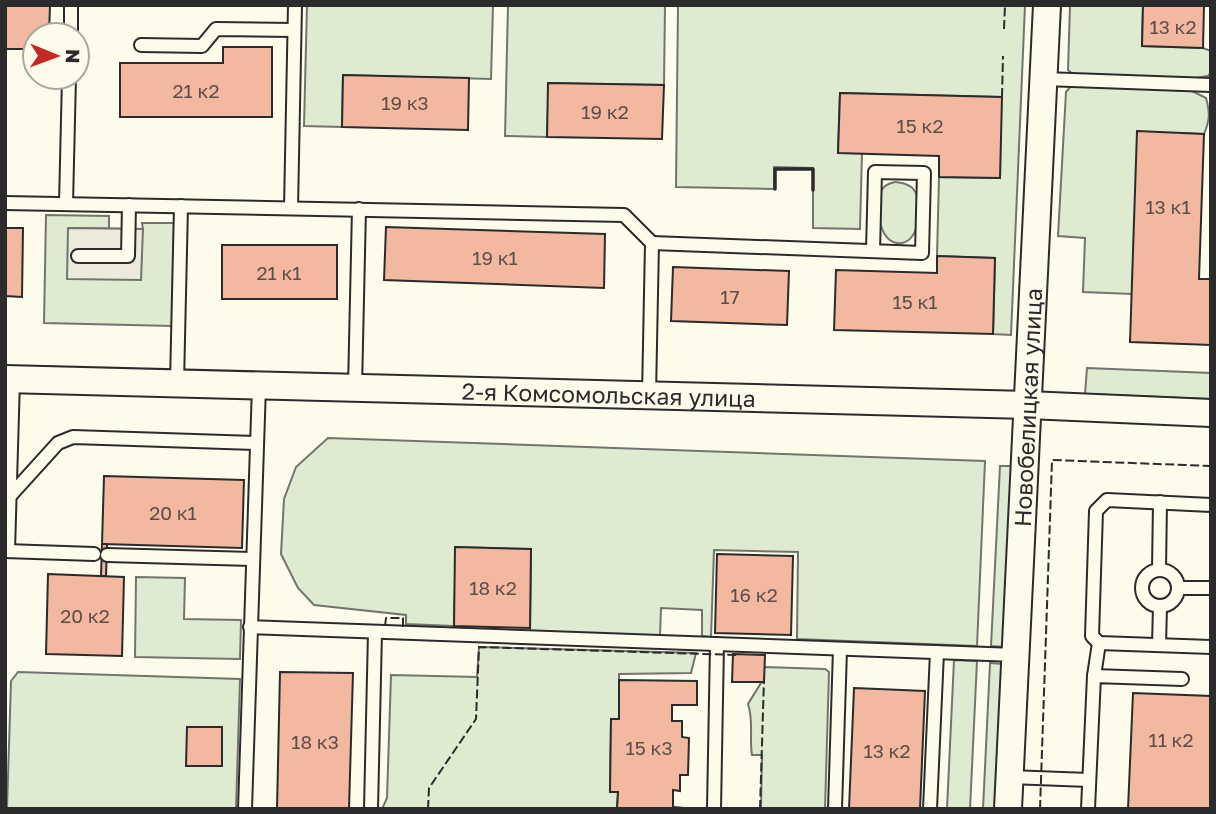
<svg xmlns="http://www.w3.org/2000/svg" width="1216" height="814" font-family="'Golos Text',sans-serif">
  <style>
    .green { fill: #deebd1; stroke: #74746e; stroke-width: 2 }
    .parking { fill: #eceadb; stroke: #74746e; stroke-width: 2 }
    .building { fill: #f2b8a0; stroke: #2b2b2b; stroke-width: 2 }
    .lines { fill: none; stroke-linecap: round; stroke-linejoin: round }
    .service-casing { stroke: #2b2b2b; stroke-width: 16 }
    .minor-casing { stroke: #2b2b2b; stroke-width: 30 }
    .service { stroke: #fdfbea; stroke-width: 12 }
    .minor { stroke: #fdfbea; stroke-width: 26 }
    .fence { stroke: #2b2b2b; stroke-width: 2; stroke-dasharray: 9 3.5; stroke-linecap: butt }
    .wall { stroke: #2b2b2b; stroke-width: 3.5 }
    .labels { text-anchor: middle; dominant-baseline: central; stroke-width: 5; stroke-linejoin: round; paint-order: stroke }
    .number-label { font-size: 19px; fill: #5d4e48 }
    .street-label { font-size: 23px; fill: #2b2b2b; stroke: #fdfbea }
  </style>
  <rect width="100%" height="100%" fill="#fdfbea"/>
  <g class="green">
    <path d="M307 5H493L491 79 343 75 342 127 304 126Z"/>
    <path d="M508 5H665L664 85 549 83 547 137 505 136Z"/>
    <path d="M678 5H1025L1011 335 993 334 995 258 937 256 939 177 1000 178 1001 97 840 93 838 152 862 153 860 229 813 228V168L774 167V189L676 187Z"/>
    <path d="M1070 5H1143L1142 46 1203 48 1211 51V72L1208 76 1195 78 1073 74 1068 70Z"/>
    <path d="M1071 86 1192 91 1206 98C1210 112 1210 120 1204 134L1138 132 1132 294 1083 292 1085 238 1058 236 1066 92Z"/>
    <path d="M895 182C902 183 910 184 914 190 924 203 920 240 902 243 876 247 874 196 884 187 887 184 891 183 895 182Z"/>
    <path d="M46 215 109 216V229L68 228 143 229 142 223H174L172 326 44 323Z"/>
    <path d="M1087 368 1211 373V399L1085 394Z"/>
    <path d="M328 438 985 461 977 646 797 639 798 552 714 550 711 637 702 636V610L661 608 660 636 530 632 531 549 456 547 454 626 406 624V615L314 605 298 588 281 554 284 499 296 467Z"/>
    <path d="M1000 466H1014L1006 647 991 646Z"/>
    <path d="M136 577 185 578 184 619 241 620 240 659 135 657Z"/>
    <path d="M479 647 696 653 691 673 619 674V719H611L610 792H618L617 809H382L387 798 391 675 477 677Z"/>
    <path d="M954 660 977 661 970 809H947Z"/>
    <path d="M990 663 1004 664 997 809H983Z"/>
    <path d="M764 667 825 669 829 672 825 809H761L762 755H752C749 737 754 722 748 704L764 678Z"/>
    <path d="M18 672 240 679 236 809H7L11 681Z"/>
  </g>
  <path class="parking" d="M68 228 143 229 141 280 67 279Z"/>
  <g class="building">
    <path d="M5 5H50L49 35H35V49H5Z"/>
    <path d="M1143 5H1204L1203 48 1142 46Z"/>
    <path d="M223 47H272V117H120V63H223Z"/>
    <path d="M343 75 469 78 468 130 342 127Z"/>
    <path d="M548 83 664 85 662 139 547 137Z"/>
    <path d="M840 93 1002 97 1000 178 939 177V156L838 153Z"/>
    <path d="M1137 131 1204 134 1199 279H1211V345L1130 342Z"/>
    <path d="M386 227 605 234 604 288 384 280Z"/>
    <path d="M5 228H23L22 297 5 296Z"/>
    <rect x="222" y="245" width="115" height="54"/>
    <path d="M937 256 995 258 993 334 834 330 836 270 937 273Z"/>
    <path d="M673 267 789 271 787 325 671 321Z"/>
    <path d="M104 476 244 480 242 548 102 544Z"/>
    <path d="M102 544H107L106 576H101Z"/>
    <path d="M455 547 531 549 530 628 454 626Z"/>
    <path d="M717 554 793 556 791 635 715 633Z"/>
    <path d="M48 574 124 577 122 656 46 654Z"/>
    <path d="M733 654 765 655 764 682H732Z"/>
    <path d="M280 672 353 673 349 809H277Z"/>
    <path d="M619 680 697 681V705H672V721H682V737L689 738 688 775H680V791L673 790V807L696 809H617L618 792H610L611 719H619Z"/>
    <path d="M854 688 925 691 920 809H849Z"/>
    <path d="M1133 693 1211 696V809H1128Z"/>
    <path d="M187 727H222V766H186Z"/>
  </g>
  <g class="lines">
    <g class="service-casing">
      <g id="service">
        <path d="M71 35V5"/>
        <path d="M141 45 202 46 216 29 294 30"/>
        <path d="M1044 79 1211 85"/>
        <path d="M5 203 624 215 652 243 649 395"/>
        <path d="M66 204 69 77"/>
        <path d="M291 208 295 5"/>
        <path d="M652 243 922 253 924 173 875 172 873 251"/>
        <path d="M78 256H128L129 205"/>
        <path d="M177 383 181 206"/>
        <path d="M355 388 359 209"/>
        <path d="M10 496 58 443 73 437 255 443"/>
        <path d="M1211 505 1107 500 1096 511 1092 636 1099 643 1211 647"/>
        <path d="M5 551 94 554"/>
        <path d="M8 551 13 379"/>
        <path d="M107 555 252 559"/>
        <path d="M1159 570 1160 502"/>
        <circle cx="1160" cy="588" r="18"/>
        <path d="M1178 588H1211"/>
        <path d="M250 627 1016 655"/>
        <path d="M1159 645 1160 606"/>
        <path d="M1094 676 1099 643"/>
        <path d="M1010 777 1089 780"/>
        <path d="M245 809 259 386"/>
        <path d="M371 809 375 632"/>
        <path d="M714 809 717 644"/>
        <path d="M835 809 840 649"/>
        <path d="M930 809 937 652"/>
        <path d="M1088 809 1094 676 1182 679"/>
      </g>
    </g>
    <g class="minor-casing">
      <g id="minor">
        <path id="s1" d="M5 379 1028 405 1211 413"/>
        <path id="s2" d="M1008 809 1047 5"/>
      </g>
    </g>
    <use href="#service" class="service"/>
    <use href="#minor" class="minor"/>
    <g class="fence">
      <path d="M1004 29 1005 5"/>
      <path d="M1002 97 1003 56"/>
      <path d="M385 626 386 618H403V627"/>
      <path d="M428 809 429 788 476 719 479 647 736 655"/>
      <path d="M760 809 764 679"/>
      <path d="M1040 809 1052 460 1211 466"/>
    </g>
    <path class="wall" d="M775 189V169H813V190"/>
  </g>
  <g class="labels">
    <g class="number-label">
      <text x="1173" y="26">13 к2</text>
      <text x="196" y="90">21 к2</text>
      <text x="405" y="102">19 к3</text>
      <text x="605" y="111">19 к2</text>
      <text x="920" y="125">15 к2</text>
      <text x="1168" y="206">13 к1</text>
      <text x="495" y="257">19 к1</text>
      <text x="279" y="272">21 к1</text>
      <text x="730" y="296">17</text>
      <text x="915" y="301">15 к1</text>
      <text x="173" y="512">20 к1</text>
      <text x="493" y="587">18 к2</text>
      <text x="754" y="594">16 к2</text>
      <text x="85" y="615">20 к2</text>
      <text x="1171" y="739">11 к2</text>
      <text x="315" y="741">18 к3</text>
      <text x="649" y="747">15 к3</text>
      <text x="887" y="750">13 к2</text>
    </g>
    <g class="street-label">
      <text stroke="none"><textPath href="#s1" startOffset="604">2-я Комсомольская улица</textPath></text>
      <text stroke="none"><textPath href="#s2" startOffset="402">Новобелицкая улица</textPath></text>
    </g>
  </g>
  <rect width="1216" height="814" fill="none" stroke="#2b2b2b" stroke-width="14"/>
  <g transform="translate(56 56) rotate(91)"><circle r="33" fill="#fdfbea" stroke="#a9a89e" stroke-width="2"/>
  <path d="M0-5L12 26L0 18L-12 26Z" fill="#c62828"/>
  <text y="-10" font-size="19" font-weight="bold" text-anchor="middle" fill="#2b2b2b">N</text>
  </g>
</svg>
